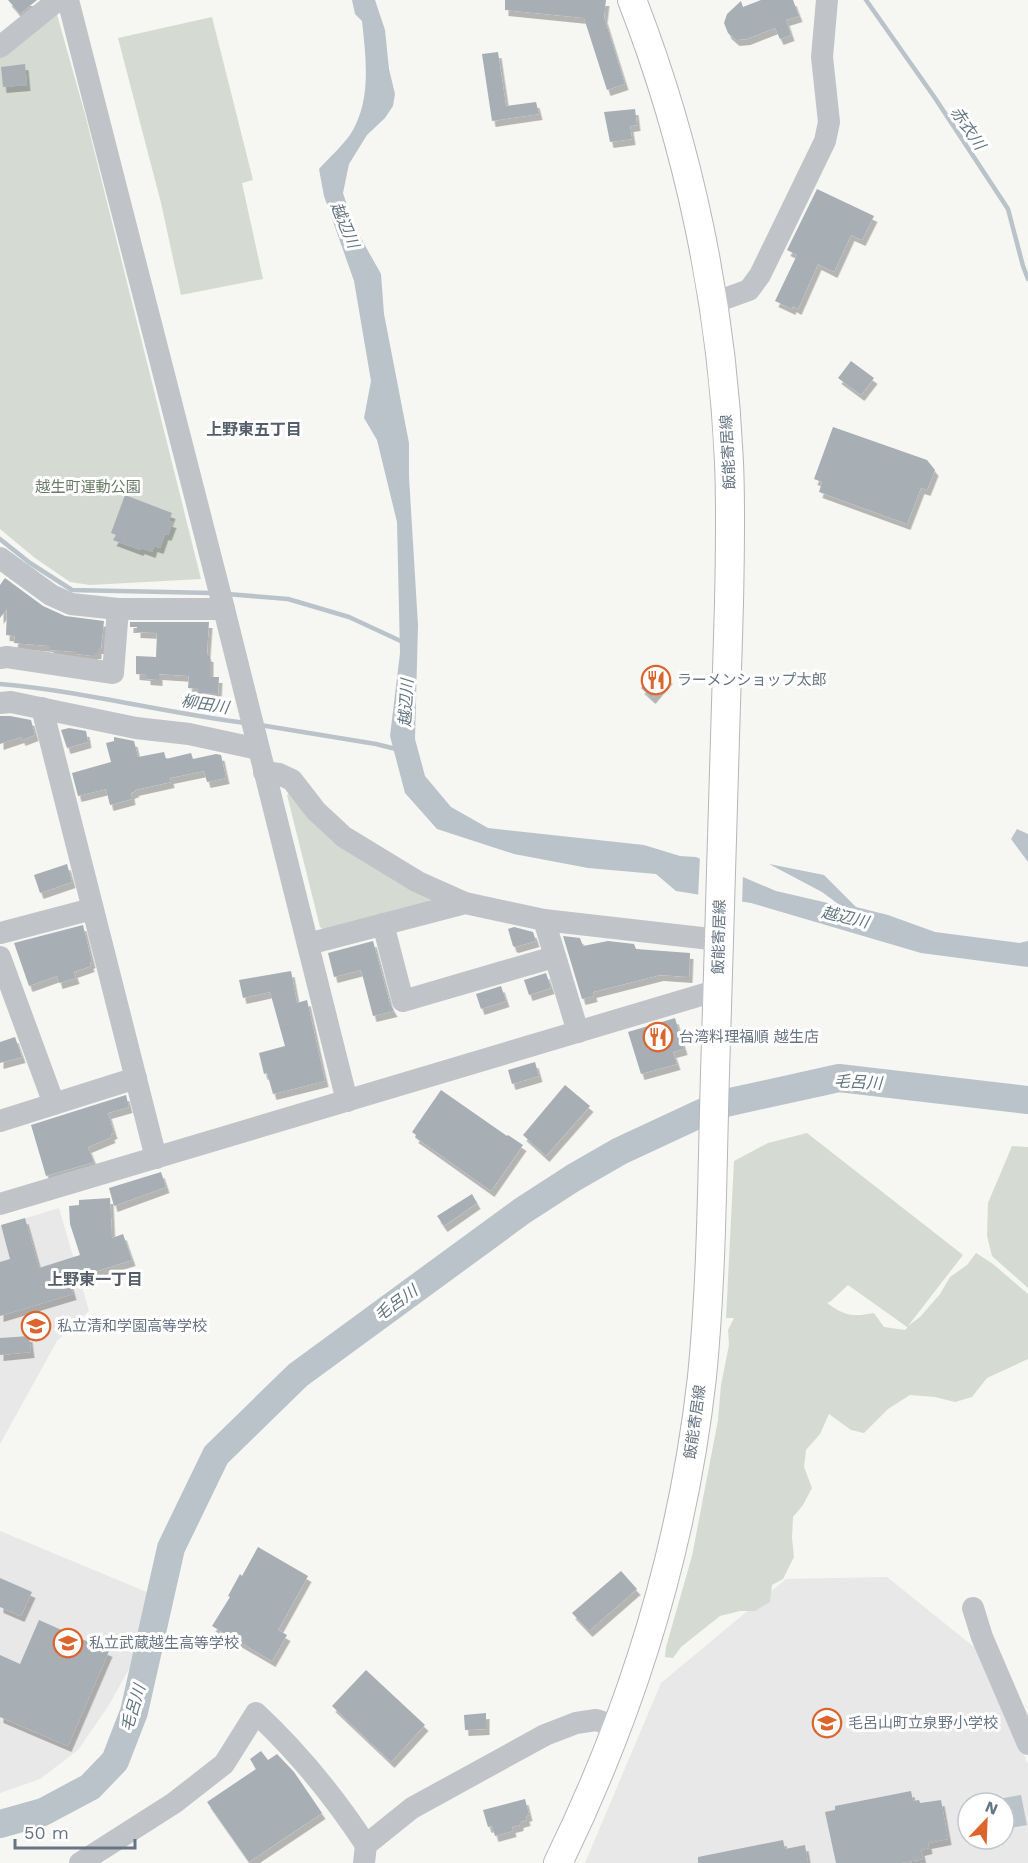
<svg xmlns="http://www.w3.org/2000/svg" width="1028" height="1863" font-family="'Work Sans','Noto Sans JP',sans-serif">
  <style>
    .built { fill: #e7e8e7; fill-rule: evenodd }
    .green { fill: #d5dbd3; fill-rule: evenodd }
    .water { fill: #bac3c9 }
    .pier { fill: #f6f6f3 }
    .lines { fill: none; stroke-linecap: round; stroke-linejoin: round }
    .stream { stroke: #bac3c9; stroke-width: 4.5 }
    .river { stroke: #bac3c9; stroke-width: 28 }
    .building { fill: #a7aeb4; filter: url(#shadow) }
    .major-casing { stroke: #b3b7bb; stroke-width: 30 }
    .minor { stroke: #c0c3c7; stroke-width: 22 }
    .major { stroke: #fff; stroke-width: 28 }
    .labels { text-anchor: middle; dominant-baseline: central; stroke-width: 6; stroke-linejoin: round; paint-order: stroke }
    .street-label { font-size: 15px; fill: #677483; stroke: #fff }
    .park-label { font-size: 15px; fill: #687b65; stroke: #fff }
    .poi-label { font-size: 15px; fill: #677483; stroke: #fff; text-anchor: start }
    .water-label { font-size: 16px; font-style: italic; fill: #63757f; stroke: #fff }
    .neighbourhood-label { font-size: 16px; font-weight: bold; fill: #545e69; stroke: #fff }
  </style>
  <defs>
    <filter id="shadow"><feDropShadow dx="3.5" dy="6" stdDeviation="0" flood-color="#0004"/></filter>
  </defs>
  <rect width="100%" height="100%" fill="#f6f6f3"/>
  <g class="built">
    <path d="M59 1208 89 1311 57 1341 0 1444V1226Z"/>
    <path d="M0 1531 149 1593 130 1667 109 1705 78 1750 40 1779 0 1793Z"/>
    <path d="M887 1577 979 1651 1028 1764V1863H585L661 1683 786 1579ZM968 1803H1004V1839H968Z"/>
  </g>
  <g class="green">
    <path d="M56 11 85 114 201 579 90 585 70 582 35 558 0 529V58Z"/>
    <path d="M212 17 253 180 242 183 263 279 181 295 161 203 118 38Z"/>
    <path d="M291 792 436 902 325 931 320 927 287 795Z"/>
    <path d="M807 1133 963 1255 908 1326 920 1317 940 1294 950 1277 967 1265 976 1253 993 1264 1028 1294V1359L987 1378 972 1397 955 1402 935 1397 910 1395 888 1409 864 1433 851 1430 829 1414 820 1434 806 1450 804 1467 812 1488 803 1505 793 1517 792 1538 794 1557 783 1579 772 1585 770 1602 755 1611H740L720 1616 681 1647 673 1658 665 1657 666 1647 692 1556 718 1420 721 1385 729 1345 728 1330 734 1318H726L734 1161 768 1143ZM848 1285 907 1327V1328L905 1330 884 1327 874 1313C852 1317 845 1316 827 1303L831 1301Z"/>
    <path d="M1012 1146 1028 1147V1288L992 1256 987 1236 988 1203Z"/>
  </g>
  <g class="water">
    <path d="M352 0H375L385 30 389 69 395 94 393 106 385 118 367 135 349 164 343 193 353 224 381 274 384 314 409 443V477L418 625 415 739 425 776 451 807 488 828 644 845 680 856 696 857 776 891 841 906 822 892 769 864 824 875 856 907 888 915 935 932 1019 943 1028 941V967L921 953 751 903 676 891 656 874 588 868 514 854 437 829 405 793 390 736 400 653 397 522 377 440 364 418 371 381 354 281 324 196 319 169C329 158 341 147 350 135 372 101 366 59 362 21L355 14Z"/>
    <path d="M1017 829 1028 834V862L1011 839Z"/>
    <path d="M1021 1795 1027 1825 1004 1829V1803H975Z"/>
  </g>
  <path class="pier" d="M700 856 743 874 742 905 698 898Z"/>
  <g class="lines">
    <g class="stream">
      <path d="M866 0 935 98 1008 209 1023 266 1028 279"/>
      <path d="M0 539 30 563 72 590 212 593"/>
      <path d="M227 594 288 599 349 617 405 643"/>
      <path d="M0 684C83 691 164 713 246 723"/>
      <path d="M260 725 376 744 400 750"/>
    </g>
    <path class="river" d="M0 1824 43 1812 90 1787 115 1761 134 1712 171 1548 216 1455 298 1375 522 1211 573 1178 620 1151 721 1104 839 1078 1028 1100"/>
  </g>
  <g class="building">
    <path d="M8 0H37L20 14Z"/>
    <path d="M505 0H606L604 17 625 84 607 90 584 18 505 10Z"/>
    <path d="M761 0H793L799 16 786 20 791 35 780 39 775 28 747 39 736 40 728 33 724 23 727 14 741 1 743 7Z"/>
    <path d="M498 52 506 106 536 102 539 114 492 121 482 54Z"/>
    <path d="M25 64 27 85 3 87 1 67Z"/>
    <path d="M635 109 637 125 630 126 632 139 610 142 604 112Z"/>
    <path d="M817 189 874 216 862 240 851 235 834 272 818 264 798 309 793 306 792 309 775 301 797 255 787 250Z"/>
    <path d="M851 361 874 378 861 395 838 378Z"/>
    <path d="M833 427 927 460 935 470 927 490 921 488 907 524 819 492 822 482 814 479Z"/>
    <path d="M125 495 172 513 169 521 173 522 168 535 165 534 160 548 154 546 152 552 141 548 140 550 113 540 116 535 111 533Z"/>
    <path d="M5 578 43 606 65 616 104 621 101 648H98V653H94V656L85 655 77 654V652L50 650V646L14 643 15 636 6 635 7 609 0 618V585Z"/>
    <path d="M130 622H209L207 652 208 656H210V677H219L218 694 197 693 198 689 188 688 189 676 159 674V680L147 679V675L136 674V656L156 657 157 633 137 632V627H130Z"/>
    <path d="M658 668 669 678 652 698 641 688Z"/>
    <path d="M0 716H10L31 720 35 735 22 740 21 737 0 744Z"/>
    <path d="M69 728 86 731 88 742 67 748 61 730Z"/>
    <path d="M114 737 134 741 138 757 164 752 166 759 191 753 193 759 216 754 221 755 226 778 207 782 204 771 170 778 171 782 135 790 136 791 131 793 132 799 110 805 106 789 78 796 72 773 111 762 106 743 114 741Z"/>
    <path d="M67 864 72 882 40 893 34 875Z"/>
    <path d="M83 925 92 962 90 963 91 966 74 972 76 978 59 983 57 976 29 986 14 943Z"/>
    <path d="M514 927 533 932 536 941 515 947 513 946 508 929Z"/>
    <path d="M563 936 580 938 583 946 608 941 634 944 636 949 690 953 689 977 660 975 593 992 594 996 582 999Z"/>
    <path d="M373 941 390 1004 394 1011 373 1016 361 970 334 977 328 953Z"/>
    <path d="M291 971 297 1003 307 1000 325 1081 273 1094 267 1073 264 1074 259 1053 285 1046 270 992 243 998 239 980Z"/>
    <path d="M546 973 551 988 529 995 524 980Z"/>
    <path d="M501 986 506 1001 481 1009 476 994Z"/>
    <path d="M675 1018 684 1049 673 1052 677 1064 641 1074 628 1032Z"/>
    <path d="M15 1037 22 1057 0 1063V1042Z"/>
    <path d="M535 1062 539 1076 512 1084 508 1070Z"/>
    <path d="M565 1085 590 1106 546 1156 523 1135Z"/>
    <path d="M441 1090 507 1136 508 1135 523 1145 491 1191 415 1137 416 1135 412 1132Z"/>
    <path d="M126 1095 129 1107 108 1113 114 1133 111 1134 112 1137 88 1147 94 1162 46 1176 31 1125Z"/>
    <path d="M161 1172 166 1187 114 1206 109 1188Z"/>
    <path d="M472 1194 477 1203 444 1226 437 1216Z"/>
    <path d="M110 1198 112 1238 123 1234 132 1260 69 1280 73 1294 0 1316V1262L10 1259 1 1225 25 1218 39 1268 80 1255 70 1224 69 1206 79 1205V1200Z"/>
    <path d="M29 1336 31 1352 0 1355V1338Z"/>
    <path d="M258 1547 308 1576 278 1630 287 1635 272 1661 212 1626 230 1597 228 1596 240 1574 242 1576Z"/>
    <path d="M621 1571 637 1589 589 1631 572 1613Z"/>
    <path d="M0 1578 32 1592 21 1616 0 1607Z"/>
    <path d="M39 1620 109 1651 68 1746 0 1717V1655L20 1664Z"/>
    <path d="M366 1670 425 1725 391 1762 332 1706Z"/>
    <path d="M486 1713V1729L465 1730 464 1715Z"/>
    <path d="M261 1751 268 1760 277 1754 294 1772 322 1813 249 1862 207 1802 256 1769 250 1759Z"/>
    <path d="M911 1791 913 1801 919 1800 920 1803 941 1800 948 1839 928 1843 929 1848 921 1850 923 1859 901 1863H836L825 1812 835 1810V1806Z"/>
    <path d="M525 1799 529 1815 526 1816 527 1820 520 1822V1825L512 1827 513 1831 495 1836 492 1826 488 1827 483 1810Z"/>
    <path d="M783 1840 785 1849 805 1845 808 1863H698V1857Z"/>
  </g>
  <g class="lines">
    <g class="major-casing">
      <path id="major" d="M558 1863C633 1710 683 1546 702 1377 712 1276 712 1175 715 1074 721 917 725 760 729 603 730 556 731 509 729 462 722 305 689 146 632 0"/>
    </g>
    <g class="minor">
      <path d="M68 0 223 605 347 1101"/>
      <path d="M0 47 58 0"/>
      <path d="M713 303 749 290 760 275 825 141 829 122 822 57 827 0"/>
      <path d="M0 558 51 595 71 604 118 609H224"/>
      <path d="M0 658 7 657 113 673 118 609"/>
      <path d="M0 703 11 702 136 728 189 734 258 749"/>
      <path d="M42 708 156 1158"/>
      <path d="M264 772 279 774 292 780 316 811 344 837 418 882 465 903 544 920 719 940"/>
      <path d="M544 920 578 1032"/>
      <path d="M383 924 403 1001 554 957"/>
      <path d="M0 933 92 909"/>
      <path d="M308 944 465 903"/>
      <path d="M0 957 54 1104"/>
      <path d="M0 1121 136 1078"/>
      <path d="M0 1204 718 990"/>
      <path d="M973 1608 982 1637 1028 1744"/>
      <path d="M80 1863 174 1803 224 1764 256 1713C297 1751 335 1798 366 1845"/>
      <path d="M364 1863 366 1845 412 1808 545 1735 576 1723 596 1720 618 1727"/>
    </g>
    <use href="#major" class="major"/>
  </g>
  <defs>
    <g id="restaurant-ring" transform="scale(1.5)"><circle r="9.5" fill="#fff" stroke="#dc652e" stroke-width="1.5"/><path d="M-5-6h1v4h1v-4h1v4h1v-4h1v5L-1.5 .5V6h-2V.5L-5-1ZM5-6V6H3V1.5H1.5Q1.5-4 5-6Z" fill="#dc652e"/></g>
    <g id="school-ring" transform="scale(1.5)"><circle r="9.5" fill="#fff" stroke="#dc652e" stroke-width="1.5"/><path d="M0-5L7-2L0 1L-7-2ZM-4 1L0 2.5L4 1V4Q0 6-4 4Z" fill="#dc652e"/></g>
  </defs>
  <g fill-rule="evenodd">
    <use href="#restaurant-ring" x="656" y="680"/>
    <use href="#restaurant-ring" x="658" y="1037"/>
    <use href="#school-ring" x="36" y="1326"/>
    <use href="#school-ring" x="68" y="1643"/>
    <use href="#school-ring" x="827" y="1723"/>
  </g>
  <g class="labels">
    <g class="street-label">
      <text transform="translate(728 452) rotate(-93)">飯能寄居線</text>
      <text transform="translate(719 937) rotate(-89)">飯能寄居線</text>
      <text transform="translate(695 1422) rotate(-82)">飯能寄居線</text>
    </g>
    <g class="park-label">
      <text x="88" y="487">越生町運動公園</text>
    </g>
    <g class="poi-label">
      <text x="677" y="680">ラーメンショップ太郎</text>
      <text x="679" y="1037">台湾料理福順 越生店</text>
      <text x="57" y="1326">私立清和学園高等学校</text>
      <text x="89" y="1643">私立武蔵越生高等学校</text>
      <text x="848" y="1723">毛呂山町立泉野小学校</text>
    </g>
    <g class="water-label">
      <text transform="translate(968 128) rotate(56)">赤衣川</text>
      <text transform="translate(345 225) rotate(67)">越辺川</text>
      <text transform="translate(406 703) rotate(-87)">越辺川</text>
      <text transform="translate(205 704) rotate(9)">柳田川</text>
      <text transform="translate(845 917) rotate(13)">越辺川</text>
      <text transform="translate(858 1082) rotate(3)">毛呂川</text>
      <text transform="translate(396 1303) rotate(-36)">毛呂川</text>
      <text transform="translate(133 1708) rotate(-73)">毛呂川</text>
    </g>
    <g class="neighbourhood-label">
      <text x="254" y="429">上野東五丁目</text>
      <text x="95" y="1279">上野東一丁目</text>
    </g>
  </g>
  <g transform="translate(986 1821) rotate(23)"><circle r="28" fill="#ffffff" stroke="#c2c7cd" stroke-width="1.5"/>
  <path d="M0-4.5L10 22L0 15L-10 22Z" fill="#dc652e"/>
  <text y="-9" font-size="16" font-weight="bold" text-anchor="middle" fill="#677483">N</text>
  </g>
  <path d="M15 1839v9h120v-9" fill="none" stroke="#677483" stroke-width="3"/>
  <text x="24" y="1839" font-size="18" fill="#677483" stroke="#ffffff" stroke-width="4.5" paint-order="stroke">50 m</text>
</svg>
